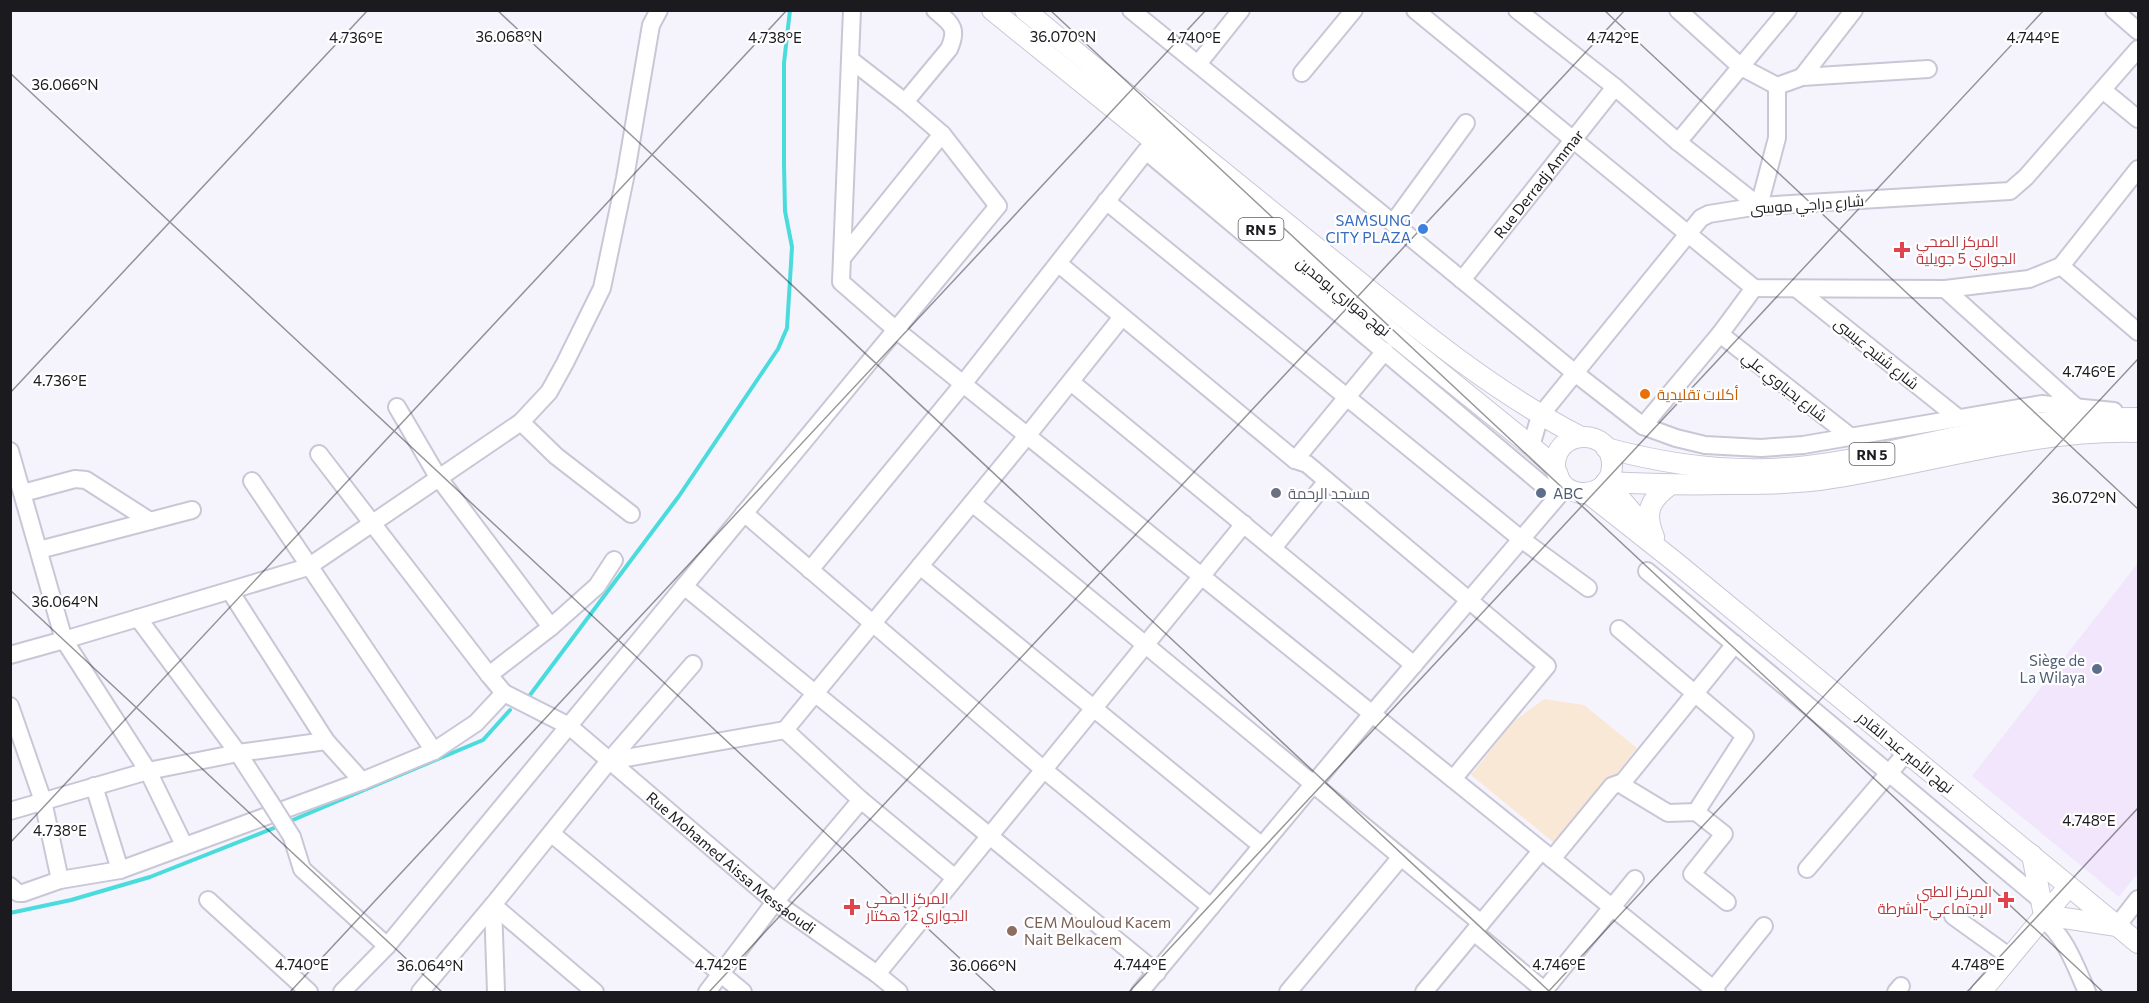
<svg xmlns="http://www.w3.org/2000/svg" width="2149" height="1003" font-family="Commissioner,Cairo,sans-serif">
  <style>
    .commercial { fill: #f1e6fb }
    .education { fill: #fae8d7 }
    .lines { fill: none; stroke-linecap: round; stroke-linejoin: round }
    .stream { stroke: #4adbdd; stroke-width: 4 }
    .minor-casing { stroke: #c9c7d6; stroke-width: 20 }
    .major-casing { stroke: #c9c7d6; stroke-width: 22 }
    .minor { stroke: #fff; stroke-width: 16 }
    .major { stroke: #fff; stroke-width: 20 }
    .minor-bridge-casing { stroke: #c9c7d6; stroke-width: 20; stroke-linecap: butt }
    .minor-bridge { stroke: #fff; stroke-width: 16 }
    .ticks { fill: none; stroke: #1b1a1f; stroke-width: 1.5; stroke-opacity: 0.45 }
    .shop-dot { fill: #3f7fe0; stroke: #fff; stroke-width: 2 }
    .health-dot { fill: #e0444e; stroke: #fff; stroke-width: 2 }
    .food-dot { fill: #e8710a; stroke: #fff; stroke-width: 2 }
    .worship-dot { fill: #6b7280; stroke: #fff; stroke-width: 2 }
    .service-dot { fill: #5c6f8a; stroke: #fff; stroke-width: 2 }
    .education-dot { fill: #8d6e63; stroke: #fff; stroke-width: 2 }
    .labels { text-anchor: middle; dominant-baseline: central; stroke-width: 4.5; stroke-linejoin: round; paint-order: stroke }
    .shield { fill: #fff; stroke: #5f5f62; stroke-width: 1.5 }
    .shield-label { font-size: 14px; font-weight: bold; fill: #1b1a1f }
    .street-label { font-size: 15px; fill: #1b1a1f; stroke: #fff }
    .shop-label { font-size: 15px; fill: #366cbe; stroke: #fff; text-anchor: end }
    .health-label { font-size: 15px; fill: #be3a42; stroke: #fff; text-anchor: start }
    .food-label { font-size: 15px; fill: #c56008; stroke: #fff; text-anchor: start }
    .worship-label { font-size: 15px; fill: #5b616d; stroke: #fff; text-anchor: start }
    .service-label { font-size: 15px; fill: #4e5e75; stroke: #fff; text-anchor: start }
    .education-label { font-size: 15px; fill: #785e54; stroke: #fff; text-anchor: start }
    .ticks-label { font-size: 15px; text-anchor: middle; fill: #1b1a1f; stroke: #fff; stroke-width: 4.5; stroke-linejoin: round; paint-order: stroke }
  </style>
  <rect width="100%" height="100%" fill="#f5f4fd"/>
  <path class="commercial" d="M2138 563V873L2119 897 1972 776Z"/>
  <path class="education" d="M1544 699 1584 705 1637 748 1558 846 1471 775 1513 722Z"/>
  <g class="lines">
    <g class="stream">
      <path d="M530 695 679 496 778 349 787 328 792 247 785 211 784 164V63L790 10"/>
      <path d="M288 822 483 740 510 710"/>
      <path d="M10 913 71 900 150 877 279 826"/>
    </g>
    <g class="minor-casing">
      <g id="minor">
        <path d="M852 10 841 282 895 329 1717 992"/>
        <path d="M1131 10 1393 223 1575 373 1643 426 1676 438 1705 445 1761 448 1803 445 2042 404 2114 411"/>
        <path d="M1415 10 1754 288 1945 289 2029 279 2061 266 2138 169"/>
        <path d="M1517 10 1615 87 1678 142 1759 206 1777 138V86L1741 67 1678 10"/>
        <path d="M2114 10 2138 31"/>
        <path d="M1198 64 1241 10"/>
        <path d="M1302 73 1354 10"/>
        <path d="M1802 77 1854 10"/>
        <path d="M1777 86 1802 77 1928 69"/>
        <path d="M2104 91 2138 119"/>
        <path d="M905 102 949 49C959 27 950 23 935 10"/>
        <path d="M1678 142 1788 10"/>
        <path d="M1106 201 1521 539 1588 588"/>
        <path d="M1393 223 1466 123"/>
        <path d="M843 257 942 134"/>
        <path d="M1059 264 1295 460 1307 464 1547 666 1453 779"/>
        <path d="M2061 266 2138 332"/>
        <path id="s1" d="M1462 280 1615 87"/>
        <path d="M1797 289 1957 417"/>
        <path d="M1945 289 2076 407"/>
        <path d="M1720 334 1851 437"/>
        <path d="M1071 382 1414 665"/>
        <path d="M397 407 438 477 551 627"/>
        <path d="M521 422 556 456 631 514"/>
        <path d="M1643 426 1720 334 1754 288"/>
        <path d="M1531 446 1540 416 1701 218 1709 214 1759 206 2010 191 2026 177 2138 49"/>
        <path d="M10 451 64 640 10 655"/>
        <path d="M319 454 489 675"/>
        <path d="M1295 460 1385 351"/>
        <path d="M252 481 434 751"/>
        <path d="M23 493 75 479 86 480 150 521"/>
        <path d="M972 503C1143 641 1311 783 1481 923"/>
        <path d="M744 513 1043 769 1211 907"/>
        <path d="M1273 548 1327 481"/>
        <path d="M39 550 192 510"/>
        <path d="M920 566 1262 846"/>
        <path d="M810 570 963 384 1146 151 1557 497"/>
        <path d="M1647 571 2042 901"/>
        <path d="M684 586 1157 973"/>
        <path d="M230 591 326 741 362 781"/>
        <path d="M138 618 64 640 148 771 184 845"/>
        <path d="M1619 629 1745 736 1696 812"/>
        <path id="s2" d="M504 693 569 726 775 902 877 974 899 992"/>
        <path d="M10 706 43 801 60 880"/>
        <path d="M785 730 861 800 955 878"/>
        <path d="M609 761 785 730 1027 436 1122 317"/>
        <path d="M1623 782 1625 787 1668 813 1696 812 1724 834 1692 874 1727 902"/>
        <path d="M94 786 120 870"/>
        <path d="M270 802 238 753 138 618 308 567 521 422 549 392 565 363 602 288 625 178 651 25 659 10"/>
        <path d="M10 811 148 771 238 753 326 741"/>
        <path d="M552 834 743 992"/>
        <path d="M292 837 302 869 387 946"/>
        <path d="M1552 859 1612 786 1623 782 1735 644"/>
        <path d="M1807 869 1907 752"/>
        <path d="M10 886 18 893H23L60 880 120 870 362 781 434 751 476 723 504 693 489 675 551 627 597 586 614 560"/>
        <path d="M208 900 309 992"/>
        <path d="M1953 916 2010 957"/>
        <path d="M2042 918C2066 937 2075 965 2087 992"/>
        <path d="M2117 926 2138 899"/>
        <path d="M1474 932 1546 992"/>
        <path d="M877 974 1244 524"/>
        <path d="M342 992 387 946 998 206 942 134 905 102 851 60"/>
        <path d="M420 992 493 905 595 992"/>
        <path d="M496 992 493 905 609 761 693 664"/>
        <path d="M707 992 775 902 861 800"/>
        <path d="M1140 992 1371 715 1565 488"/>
        <path d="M1288 992 1401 857"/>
        <path d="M1424 992 1541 851"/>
        <path d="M1543 992 1635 879"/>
        <path d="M1711 992 1764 926"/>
        <path d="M1896 992 1901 986"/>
      </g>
    </g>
    <g class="major-casing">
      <g id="major">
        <path d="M992 10 1531 446C1538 453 1550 461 1555 469 1558 473 1558 478 1561 482 1569 494 1587 496 1599 489 1607 484 1612 475 1612 465 1612 426 1552 428 1555 469"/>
        <path d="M1025 10C1123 92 1223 172 1322 252 1405 318 1486 388 1581 437"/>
        <path d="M1606 448C1658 462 1715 471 1769 469 1848 466 1925 441 2002 428 2048 420 2092 418 2138 418"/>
        <path d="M1606 482C1646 484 1685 485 1724 484 1761 484 1797 484 1833 478 1935 462 2035 429 2138 432"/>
        <path d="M1606 482 1642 524"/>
        <path d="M1588 493 1674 561 2138 943"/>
        <path d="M1654 537C1644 513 1649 500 1670 485"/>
        <path d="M2032 855 2044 915 2117 926"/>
        <path d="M1981 992 2069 886"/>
      </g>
    </g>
    <use href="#minor" class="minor"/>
    <use href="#major" class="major"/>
    <g class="minor-bridge-casing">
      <path id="minor-bridge" d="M270 802 292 837"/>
    </g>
    <use href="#minor-bridge" class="minor-bridge"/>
  </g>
  <path class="ticks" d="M497 10 1550 992M1050 10 2103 992M1604 10 2138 509M10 73 996 992M10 393 368 10M10 590 442 992M10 843 787 10M290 992 1206 10M709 992 1625 10M1129 992 2044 10M1548 992 2138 359M1967 992 2138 808"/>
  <circle class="shop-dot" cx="1423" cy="229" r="6"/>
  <g class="health-dot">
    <path d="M1899 241h6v6h6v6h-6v6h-6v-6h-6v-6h6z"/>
    <path d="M2003 891h6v6h6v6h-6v6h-6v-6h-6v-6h6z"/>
    <path d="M849 898h6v6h6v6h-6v6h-6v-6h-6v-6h6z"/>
  </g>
  <circle class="food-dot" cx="1645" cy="394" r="6"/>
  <circle class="worship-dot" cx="1276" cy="493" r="6"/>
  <g class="service-dot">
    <circle cx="1541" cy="493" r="6"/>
    <circle cx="2097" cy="669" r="6"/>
  </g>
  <circle class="education-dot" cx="1012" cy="931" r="6"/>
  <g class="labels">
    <g class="shield">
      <rect x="1238.5" y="218" width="45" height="22" rx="4.5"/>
      <rect x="1849.5" y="443" width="45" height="22" rx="4.5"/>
    </g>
    <g class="shield-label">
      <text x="1261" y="229">RN 5</text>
      <text x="1872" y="454">RN 5</text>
    </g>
    <g class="street-label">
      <text stroke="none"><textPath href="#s1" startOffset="123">Rue Derradj Ammar</textPath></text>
      <text transform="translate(1807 204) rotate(-4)">شارع دراجي موسى</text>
      <text transform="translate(1344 296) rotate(39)">نهج هواري بومدين</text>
      <text transform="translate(1877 353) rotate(39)">شارع شتيح عيسى</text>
      <text transform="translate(1785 386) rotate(38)">شارع يحياوي علي</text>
      <text transform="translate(1906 752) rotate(39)">نهج الأمير عبد القادر</text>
      <text stroke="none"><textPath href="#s2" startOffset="285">Rue Mohamed Aissa Messaoudi</textPath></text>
    </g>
    <g class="shop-label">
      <text x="1411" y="220">SAMSUNG<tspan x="1411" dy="17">CITY PLAZA</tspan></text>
    </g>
    <g class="health-label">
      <text x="1916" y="241">المركز الصحي<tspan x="1916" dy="17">الجواري 5 جويلية</tspan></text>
      <text x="1992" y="891" text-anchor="end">المركز الطبي<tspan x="1992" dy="17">الإجتماعي-الشرطة</tspan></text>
      <text x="866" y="898">المركز الصحي<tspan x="866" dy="17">الجواري 12 هكتار</tspan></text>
    </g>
    <g class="food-label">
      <text x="1657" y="394">أكلات تقليدية</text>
    </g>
    <g class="worship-label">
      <text x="1288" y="493">مسجد الرحمة</text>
    </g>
    <g class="service-label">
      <text x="1553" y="493">ABC</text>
      <text x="2085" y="660" text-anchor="end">Siège de<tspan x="2085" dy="17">La Wilaya</tspan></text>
    </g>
    <g class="education-label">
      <text x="1024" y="922">CEM Mouloud Kacem<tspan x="1024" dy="17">Nait Belkacem</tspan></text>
    </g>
  </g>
  <g class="ticks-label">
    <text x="509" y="42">36.068°N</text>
    <text x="1063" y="42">36.070°N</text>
    <text x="356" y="43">4.736°E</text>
    <text x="1194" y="43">4.740°E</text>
    <text x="1613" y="43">4.742°E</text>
    <text x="2033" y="43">4.744°E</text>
    <text x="775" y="43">4.738°E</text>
    <text x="65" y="90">36.066°N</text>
    <text x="2089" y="377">4.746°E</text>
    <text x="60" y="386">4.736°E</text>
    <text x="2084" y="503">36.072°N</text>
    <text x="65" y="607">36.064°N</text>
    <text x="2089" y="826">4.748°E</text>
    <text x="60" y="836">4.738°E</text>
    <text x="302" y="970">4.740°E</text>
    <text x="721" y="970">4.742°E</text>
    <text x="1140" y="970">4.744°E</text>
    <text x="1559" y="970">4.746°E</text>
    <text x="1978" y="970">4.748°E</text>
    <text x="430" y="971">36.064°N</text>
    <text x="983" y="971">36.066°N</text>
  </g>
  <rect width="2149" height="1003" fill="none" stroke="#1b1a1f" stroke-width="24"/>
</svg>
